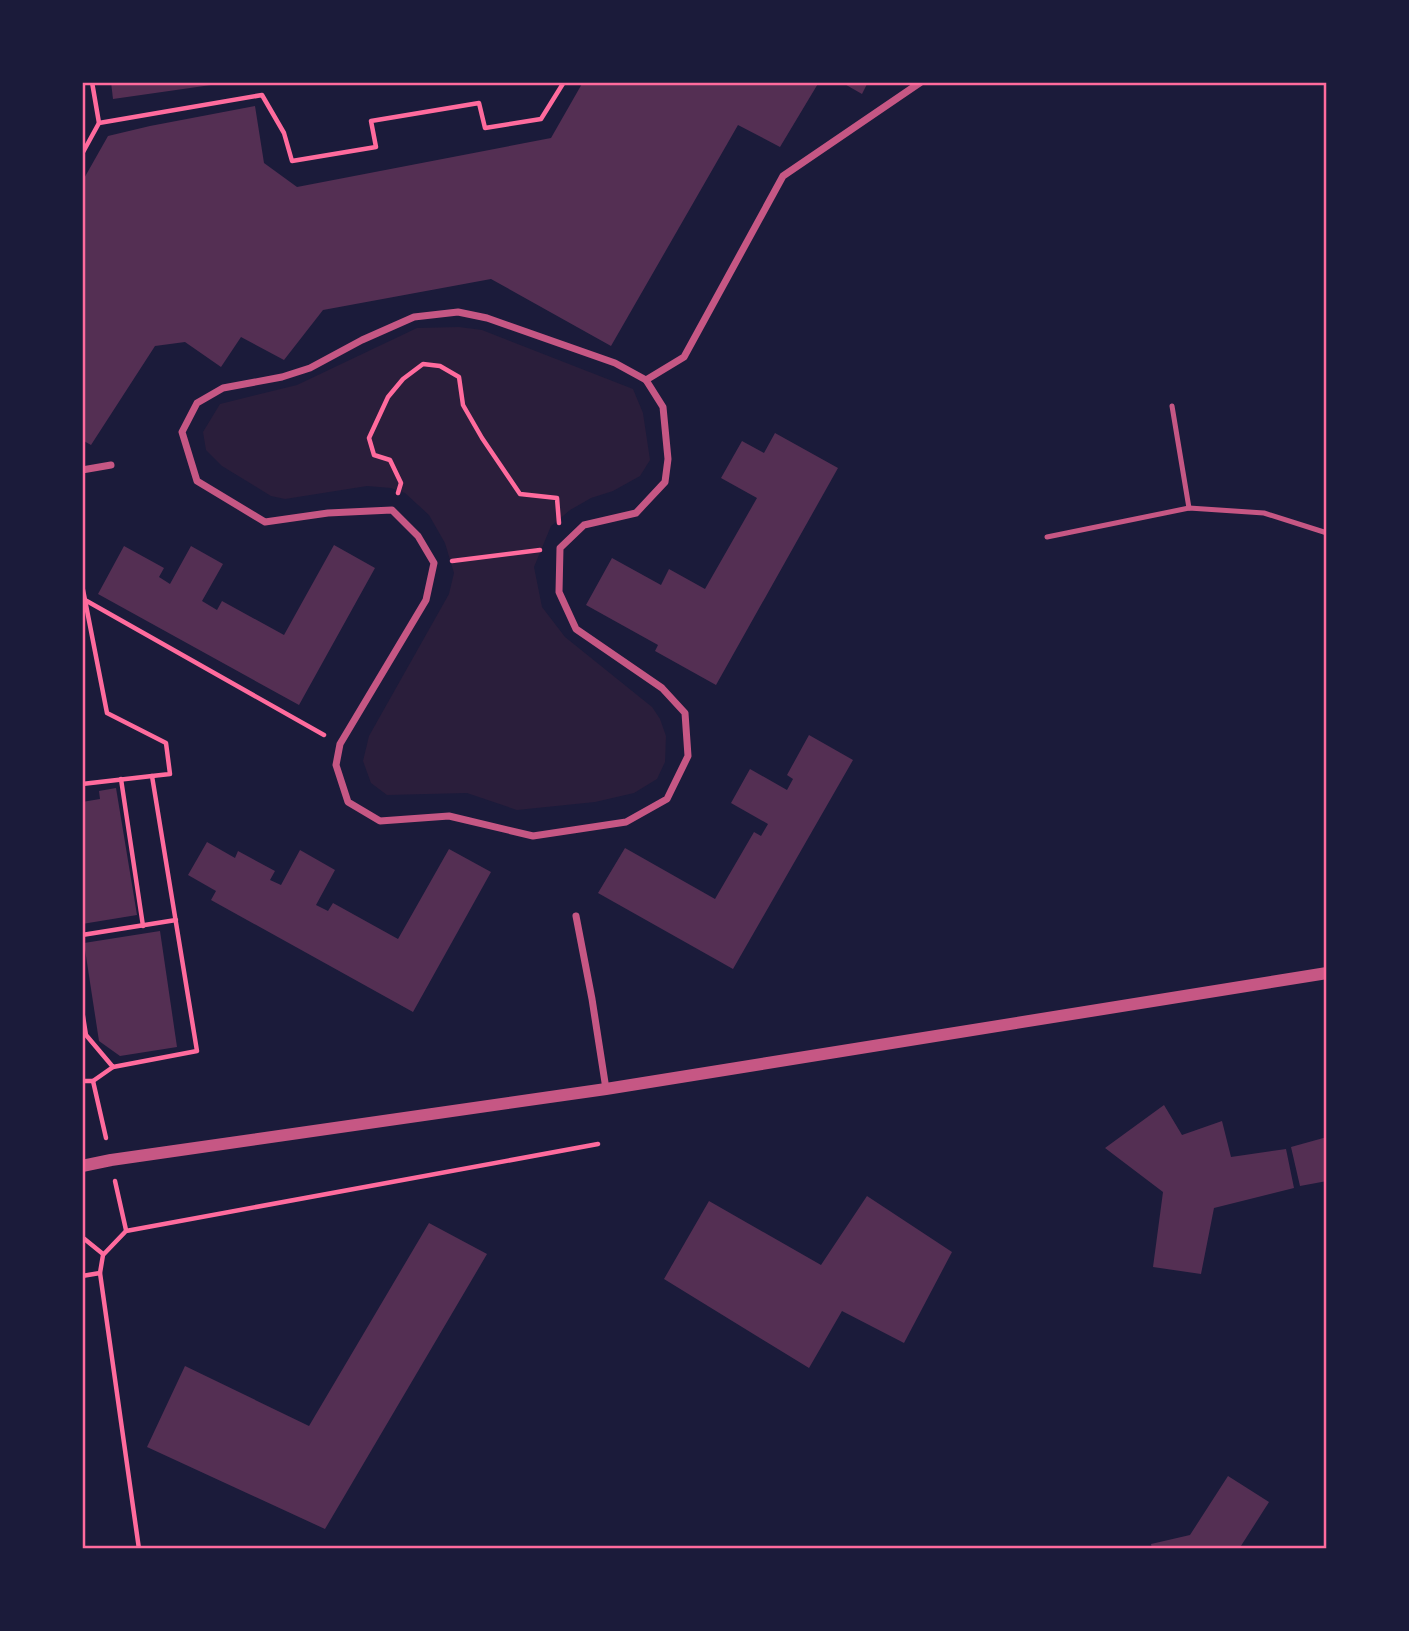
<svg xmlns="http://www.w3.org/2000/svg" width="1409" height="1631" font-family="Arial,sans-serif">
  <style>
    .green { fill: #2a1e3b }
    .building { fill: #542f53 }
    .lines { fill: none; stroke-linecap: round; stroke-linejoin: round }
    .path { stroke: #ff6b9d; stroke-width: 4.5 }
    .service { stroke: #c65784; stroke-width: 5 }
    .minor { stroke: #c65784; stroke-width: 7 }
    .tertiary { stroke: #c65784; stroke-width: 12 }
    .neatline { fill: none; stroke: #ff6b9d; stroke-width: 2.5 }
  </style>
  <rect width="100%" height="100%" fill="#1b1b3a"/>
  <path class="green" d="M459 327 482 330 633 389 643 413 650 460 640 476 613 491 591 498 570 510 551 526 534 567 542 607 565 637 652 707 660 719 666 736 665 762 657 779 634 793 595 802 517 810 467 793 387 795 371 783 363 761 369 736 449 594 454 573 445 543 429 515 405 493 391 488 367 486 285 499 271 496 222 466 206 450 203 432 220 404 297 385 417 328Z"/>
  <g class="building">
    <path d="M111 82H218V84L113 99Z"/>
    <path d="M583 82H819L780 147 738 125 611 346 491 279 323 310 284 360 241 337 221 367 185 342 155 346 91 445 82 440V182L108 136 150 126 255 106 264 163 297 187 551 138Z"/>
    <path d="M841 82H868L862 94Z"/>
    <path d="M775 433 838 468 716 685 655 651 658 645 586 605 612 558 661 585 669 569 705 589 757 498 721 478 742 441 764 453Z"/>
    <path d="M334 545 375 568 299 705 98 594 124 546 164 568 159 577 170 584 191 546 223 564 202 601 217 610 222 601 284 635Z"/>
    <path d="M809 735 853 760 733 969 598 893 625 848 715 899 754 832 761 836 768 824 731 803 750 769 787 790 793 779 787 775Z"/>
    <path d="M116 788 137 915 82 924V802L100 799 99 791Z"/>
    <path d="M207 842 235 858 238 851 275 871 270 880 281 885 300 850 335 870 316 905 328 911 333 903 398 939 449 849 491 872 413 1012 211 900 216 891 188 875Z"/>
    <path d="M160 931 177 1047 120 1056 99 1041 84 943Z"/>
    <path d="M1164 1105 1182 1135 1222 1121 1231 1157 1286 1149 1294 1188 1214 1208 1201 1274 1153 1267 1163 1192 1105 1148Z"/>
    <path d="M1327 1137V1181L1300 1186 1291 1147Z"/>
    <path d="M867 1196 952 1252 904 1343 842 1311 809 1368 664 1279 709 1201 821 1265Z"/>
    <path d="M429 1223 487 1254 325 1529 147 1447 185 1366 309 1426Z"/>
    <path d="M1228 1476 1269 1502 1239 1549H1152L1151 1544 1190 1535Z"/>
  </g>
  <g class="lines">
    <g class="path">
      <path d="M99 123 262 95 284 133 292 161 376 147 371 121 479 103 485 128 541 119 564 82"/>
      <path d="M82 154 99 123 92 82"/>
      <path d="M398 493 401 483 390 460 374 455 369 438 388 397 403 379 423 364 440 366 459 377 463 405 482 438 520 494 557 498 559 523"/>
      <path d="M452 561 540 550"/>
      <path d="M82 585 85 600 324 735"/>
      <path d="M121 779 143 926"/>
      <path d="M82 784 152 776"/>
      <path d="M82 935 176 920"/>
      <path d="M82 1010 86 1035 113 1067 197 1051 152 776 170 774 166 743 107 713 85 600"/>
      <path d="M82 1081H93L113 1067"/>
      <path d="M93 1081 106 1138"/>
      <path d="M115 1181 126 1230"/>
      <path d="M82 1237 103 1254"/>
      <path d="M82 1276 100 1273"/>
      <path d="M139 1549 100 1273 103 1255 126 1231 598 1144"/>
    </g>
    <g class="service">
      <path d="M1172 406 1189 508"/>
      <path d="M1047 537 1189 508 1264 513 1327 533"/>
    </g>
    <g class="minor">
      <path d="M458 312 487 318 615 363 646 380 663 407 668 459 665 482 636 513 584 525 560 548 559 592 576 629 662 688 685 713 688 756 667 799 626 822 533 836 449 816 380 821 348 802 336 765 340 744 426 600 434 563 418 536 392 510 328 513 265 522 197 481 182 432 197 403 223 388 282 377 310 368 362 340 414 317Z"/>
      <path d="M646 380 684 357 783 176 921 82"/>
      <path d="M82 470 111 465"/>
      <path d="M576 916 592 999 606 1089"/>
    </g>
    <path class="tertiary" d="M82 1166 111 1160 606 1089 1327 973"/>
  </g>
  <rect width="1409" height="1631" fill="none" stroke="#1b1b3a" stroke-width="168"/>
  <rect x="84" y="84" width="1241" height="1463" class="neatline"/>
</svg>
